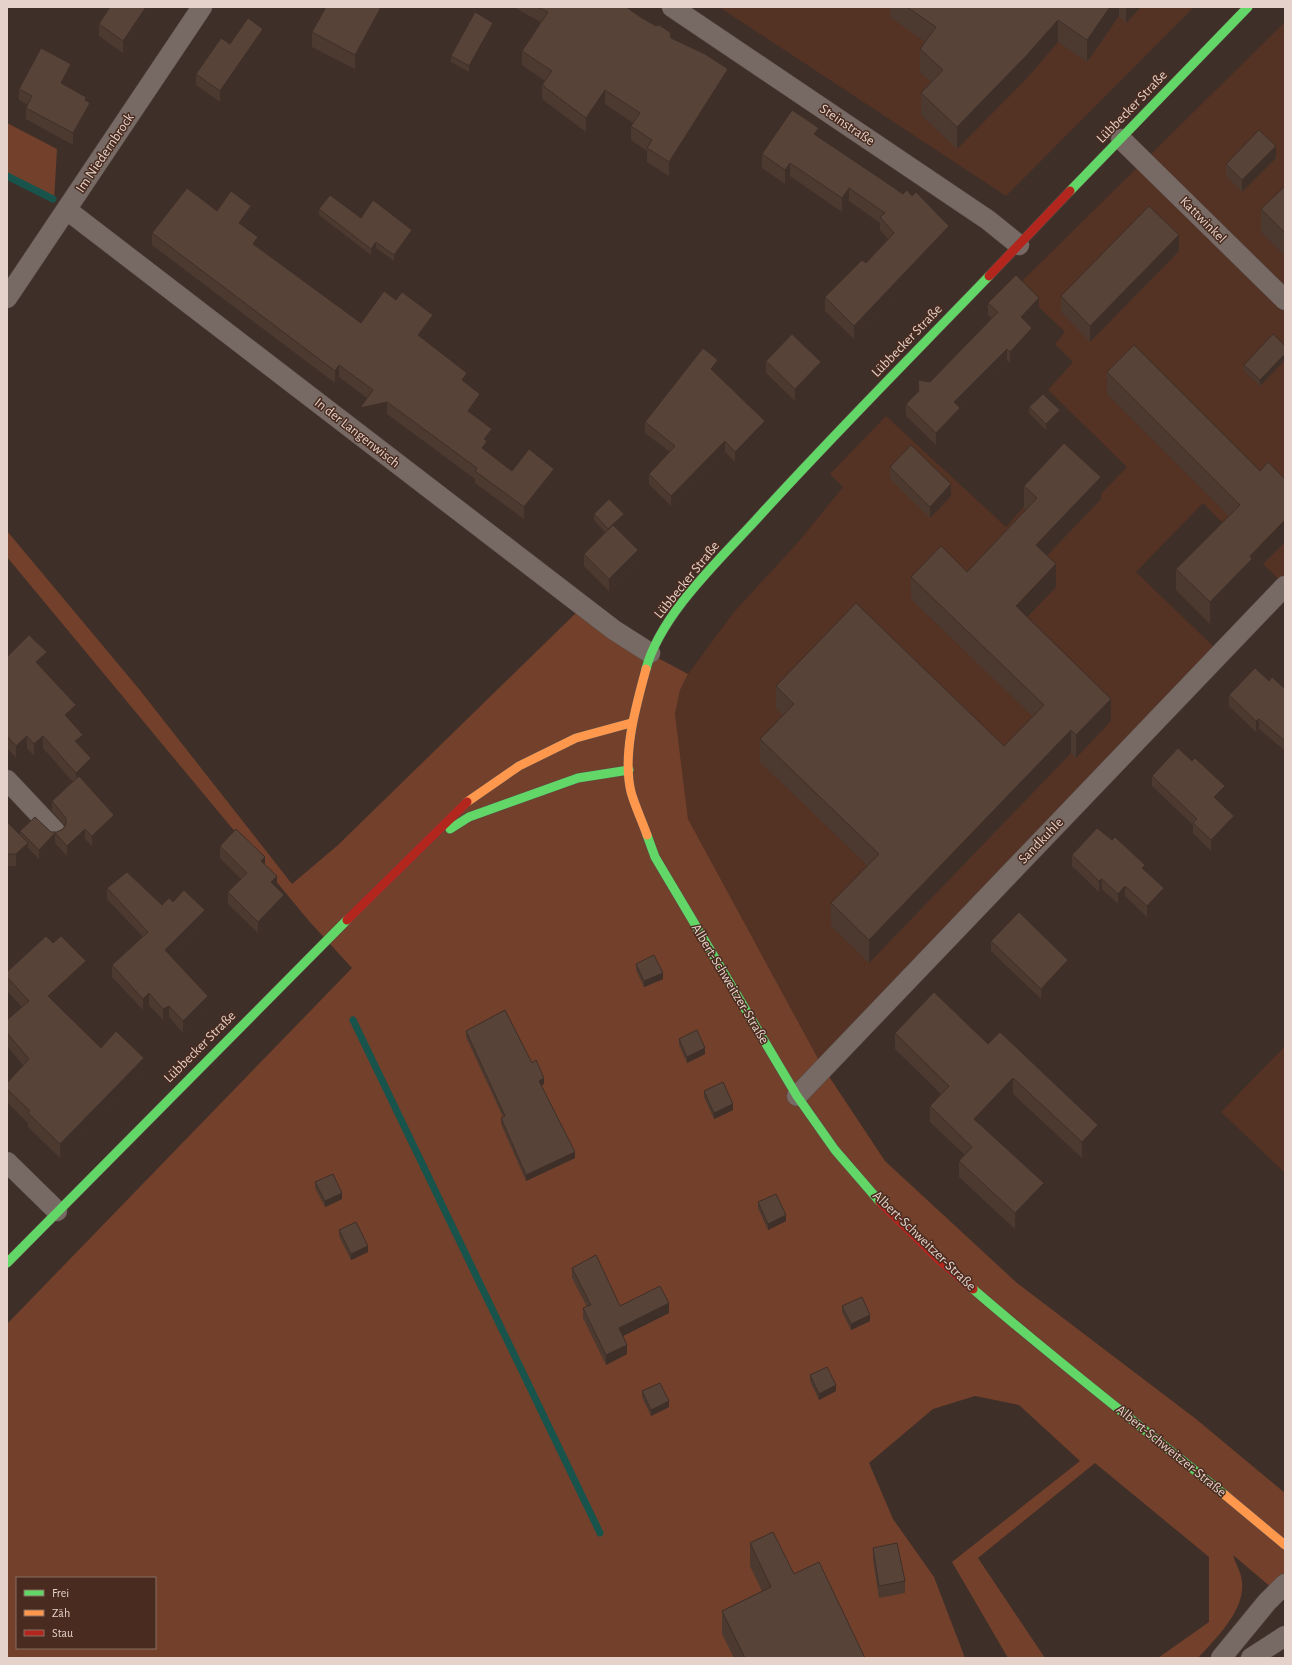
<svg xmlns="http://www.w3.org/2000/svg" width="1292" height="1665" font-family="'Alegreya Sans',sans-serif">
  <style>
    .built { fill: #543224 }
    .green { fill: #72402b; fill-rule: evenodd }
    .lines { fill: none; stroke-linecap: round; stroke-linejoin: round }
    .stream { stroke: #18544b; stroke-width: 7 }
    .street-casing { stroke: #5a4c47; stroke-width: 21 }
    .fast-casing { stroke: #5a4c47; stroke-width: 10 }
    .slow-casing { stroke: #5a4c47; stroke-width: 10 }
    .jam-casing { stroke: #5a4c47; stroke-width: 10 }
    .street { stroke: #776a65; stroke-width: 20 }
    .fast { stroke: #63d668; stroke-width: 9 }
    .slow { stroke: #ff974d; stroke-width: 9 }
    .jam { stroke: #b3261e; stroke-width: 9 }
    .wall { fill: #4c3a31 }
    .shaded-wall { fill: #3e2f28 }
    .building { fill: #584339; stroke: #3e2f28 }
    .labels { text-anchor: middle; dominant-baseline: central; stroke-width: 3; stroke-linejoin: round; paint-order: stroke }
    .street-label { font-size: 14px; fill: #e5d2ca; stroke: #492b1f }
  </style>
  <rect width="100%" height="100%" fill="#3f2f29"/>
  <g class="built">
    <path d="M719 7H1194L1006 196Z"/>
    <path d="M1285 22V577L1281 582 1203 503 1136 572 1216 649 822 1066 688 819 675 714 680 690 688 674 734 612 800 540 843 487 830 474 886 416 1006 527 1066 459 1101 494 1127 467 1048 390 1073 362 1055 344 1065 332 1017 286Z"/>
    <path d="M1285 1046V1173L1221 1112Z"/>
  </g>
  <g class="green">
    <path d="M7 123 57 149 54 201 7 177Z"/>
    <path d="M7 531 139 689 292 884 338 845 579 610 607 631 688 674 680 690 675 714 688 819 822 1066 885 1161 1017 1283 1196 1419 1285 1493V1599L1233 1555C1235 1562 1239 1569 1241 1576 1249 1607 1217 1637 1198 1658H1158L1209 1622V1557L1095 1463 978 1558 1045 1658H1008L952 1562 1080 1461 1019 1405 975 1396 933 1409 869 1463 893 1519 934 1577 965 1658H7V1324L352 968 309 921 7 557ZM17 1578H155V1648H17Z"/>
  </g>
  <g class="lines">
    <g class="stream">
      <path d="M7 176 53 199"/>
      <path d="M353 1020 600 1533"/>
    </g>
    <g class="street-casing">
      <g id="street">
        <path d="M672 7 988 220 1019 245"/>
        <path d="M1121 139 1285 300"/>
        <path d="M67 210 614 630 650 653"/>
        <path d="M7 298 202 7"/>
        <path d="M7 780 55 831"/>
        <path d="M797 1096 1285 586"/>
        <path d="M7 1162 57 1211"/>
        <path d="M1221 1658 1267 1602 1285 1584"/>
        <path d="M1251 1658 1285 1636"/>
      </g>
    </g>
    <g class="fast-casing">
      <g id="fast">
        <path d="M1070 191 1248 7"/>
        <path d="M646 669C660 616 717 562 754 522 830 438 910 358 989 276"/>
        <path d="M450 829 469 817 578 778 629 770"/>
        <path d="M647 835 655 857 797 1096 835 1150 880 1202"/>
        <path d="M7 1263 347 920"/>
        <path d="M973 1289C1055 1360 1141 1426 1225 1495"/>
      </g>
    </g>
    <g class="slow-casing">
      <g id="slow">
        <path d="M646 669C636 706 622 754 631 792 635 806 642 821 647 835"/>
        <path d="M467 802 519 766 576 738 631 723"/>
        <path d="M1225 1495 1285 1545"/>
      </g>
    </g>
    <g class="jam-casing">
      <g id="jam">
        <path d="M989 276 1070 191"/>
        <path d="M347 920 467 802"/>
        <path d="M880 1202 938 1259 973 1289"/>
      </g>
    </g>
    <use href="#street" class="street"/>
    <use href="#fast" class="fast"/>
    <use href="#slow" class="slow"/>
    <use href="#jam" class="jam"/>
  </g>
  <g class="wall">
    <path d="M149 7V15L123 53 99 36V24Z"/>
    <path d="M388 7 355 69 312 47V32Z"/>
    <path d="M513 7H626L671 38 728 83 669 176 647 162V151L631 140V126L633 123 605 104 586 132 542 99V85L545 81 522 65V51L541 22Z"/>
    <path d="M890 7H1141L1126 23 1119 16 1087 62 1058 42 1026 79 957 149 921 115V93L931 82 920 72V49L925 42 890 17Z"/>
    <path d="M493 29 469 72 451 62V56Z"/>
    <path d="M263 39 220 102 196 85V74L230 44Z"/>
    <path d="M71 76 66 86 86 101 90 115 73 145 26 119V108L28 105 19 100V89Z"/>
    <path d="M819 137 949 239 854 339 825 311V297L866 263 888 239 880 230V223L849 201 842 212 790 176 785 184 762 168V154Z"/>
    <path d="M1276 158 1242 192 1226 176V164Z"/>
    <path d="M1285 186V256L1261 232V209Z"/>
    <path d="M319 209 361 218 412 236 394 261 376 248 371 255 319 215Z"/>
    <path d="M217 211 251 218 245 227 258 247 361 323 433 327 424 339 467 385 480 406 473 416 492 441 487 447V452L512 471 554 481 524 519 475 483V479L387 414 360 420 367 398 339 377 335 383 152 245V233Z"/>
    <path d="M1179 251 1090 342 1061 312V296Z"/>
    <path d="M988 303 1039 309 1027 322 1032 339 1010 363 1007 360 960 408V420L936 445 906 416V404L918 392V380L930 382 992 318 988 315Z"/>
    <path d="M1285 346V360L1260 386 1244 371V365Z"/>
    <path d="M766 361 821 374 795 401 766 373Z"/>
    <path d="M718 370 716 373 765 432 735 462 725 452 671 506 649 484V474L670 452 645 433V422Z"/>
    <path d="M1107 372 1260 471 1285 479V542L1252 575V580L1210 624 1176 590V569L1229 516 1107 394Z"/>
    <path d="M1029 407 1060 416 1046 430 1029 413Z"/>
    <path d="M890 467 951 496 930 518 890 479Z"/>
    <path d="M1024 486 1101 499 1047 556 1056 587 1027 617 1111 721 1076 758 1071 753 869 963 831 926V903L868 866 760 762V739L783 715 776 709V686L1004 746 1033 717 911 599V577L967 572 1026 510 1024 509Z"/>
    <path d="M594 514 624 519 616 527 638 562 609 591 584 566V554L605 532 594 520Z"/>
    <path d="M7 655 8 656 47 664 42 669 76 717 71 722 83 747 82 748 91 770 81 779 114 825 92 846 85 839 67 856 55 843 39 859 28 848V855L16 866H7V822L20 836V831L57 832 63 829 65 826 52 811V801L73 782 43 748 34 756 27 748 16 758 7 748Z"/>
    <path d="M1269 681 1285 689V751L1259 729 1256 732 1229 706V695Z"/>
    <path d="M1152 776 1225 796 1219 802 1234 826 1211 851 1193 833V825L1152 786Z"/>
    <path d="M220 846 265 865 277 887 284 906 258 933 228 904V892L241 879 220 858Z"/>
    <path d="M1072 855 1145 871 1164 899 1147 917 1125 896 1118 904 1102 889 1099 892 1072 866Z"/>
    <path d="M107 888 162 905 173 902 205 921 170 956 208 1007 183 1033 169 1017 163 1020 149 1005 143 1010 112 977V965L143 937 107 899Z"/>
    <path d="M991 941 1068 970 1041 999 991 951Z"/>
    <path d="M53 943 86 975 55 1003 101 1048 144 1071 60 1158 28 1127V1123L7 1102V1083L23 1065 7 1046V1020L22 1007 7 991V972Z"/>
    <path d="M636 964 663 979 644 987 636 970Z"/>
    <path d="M466 1031 532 1063 544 1084 541 1086 575 1158 526 1181 501 1124V1118L503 1117 466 1037Z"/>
    <path d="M895 1033 988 1044 1098 1141 1082 1158 1013 1094 982 1126 1044 1199 1015 1229 959 1177V1161L965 1155 930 1122V1106L941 1094 895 1049Z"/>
    <path d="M679 1039 705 1054 687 1063 679 1045Z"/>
    <path d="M704 1091 733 1110 714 1119 704 1097Z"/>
    <path d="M315 1182 342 1199 325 1207 315 1188Z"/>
    <path d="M758 1202 786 1221 768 1230 758 1208Z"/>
    <path d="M339 1230 368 1252 351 1260 339 1236Z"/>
    <path d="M572 1268 620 1306 669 1313 623 1336 627 1354 606 1365 583 1318V1308L587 1307 572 1278Z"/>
    <path d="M842 1306 870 1321 851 1330 842 1312Z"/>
    <path d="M810 1375 836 1391 819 1400 810 1381Z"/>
    <path d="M642 1391 669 1407 651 1416 642 1397Z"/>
    <path d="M750 1543 794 1574 865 1658H734L722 1634V1611L762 1591 750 1566Z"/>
    <path d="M873 1548 905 1581V1593L879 1598 873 1560Z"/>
  </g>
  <g class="shaded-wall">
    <path d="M146 7H149V15L123 53V41Z"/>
    <path d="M381 7H388L355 69V55Z"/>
    <path d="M1110 7H1119V16L1087 62V40Z"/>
    <path d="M1126 7H1141L1126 23Z"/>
    <path d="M1058 20V42L1026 79 957 149V127Z"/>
    <path d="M493 23V29L469 72V66Z"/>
    <path d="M263 29V39L220 102V91Z"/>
    <path d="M71 64V76L61 95V83Z"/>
    <path d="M728 69V83L669 176V162Z"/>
    <path d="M605 90V104L586 132V118Z"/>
    <path d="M90 103V115L73 145V133Z"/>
    <path d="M819 128V142L814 134Z"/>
    <path d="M1276 146V158L1242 192V180Z"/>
    <path d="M790 163V176L785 184V170Z"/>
    <path d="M849 188V201L842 212V198Z"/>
    <path d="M251 206V218L239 235V223Z"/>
    <path d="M949 226V239L854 339V326Z"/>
    <path d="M412 230V236L394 261V255Z"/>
    <path d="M1179 235V251L1090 342V326Z"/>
    <path d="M258 237V249L253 244Z"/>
    <path d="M376 242V248L371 255V249Z"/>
    <path d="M1039 298V309L1021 328V317Z"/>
    <path d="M433 315V327L418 347V335Z"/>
    <path d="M1032 328V339L1010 363V352Z"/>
    <path d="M1007 349V360L954 414V402Z"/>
    <path d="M1285 354V360L1260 386V380Z"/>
    <path d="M718 360V370L711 379V369Z"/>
    <path d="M821 362V374L795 401V389Z"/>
    <path d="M339 365V377L335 383V371Z"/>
    <path d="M467 373V385L462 380Z"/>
    <path d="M480 394V406L468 423V411Z"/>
    <path d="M387 402V414L360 420V408Z"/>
    <path d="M960 408V420L936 445V433Z"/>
    <path d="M1060 410V416L1046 430V424Z"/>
    <path d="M765 421V432L735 462V452Z"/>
    <path d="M492 429V441L487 447V453L482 448 484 439Z"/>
    <path d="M725 441V452L671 506V496Z"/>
    <path d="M554 469V481L524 519V507Z"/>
    <path d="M1101 477V499L1036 567V545Z"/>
    <path d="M951 484V496L930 518V507Z"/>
    <path d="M624 514V519L608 535V529Z"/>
    <path d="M1285 520V542L1252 575V580L1210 624V602L1250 556Z"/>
    <path d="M638 550V562L609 591V579Z"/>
    <path d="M1056 564V587L1016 629V606Z"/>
    <path d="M47 652V664L36 674V662Z"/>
    <path d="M1111 699V721L1076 758V735Z"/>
    <path d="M76 705V717L65 727V715Z"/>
    <path d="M1259 719V729L1256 732V721Z"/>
    <path d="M1071 730V753L869 963V940Z"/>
    <path d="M83 735V747L75 753V741Z"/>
    <path d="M27 736V748L16 758V746Z"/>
    <path d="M43 736V748L34 756V744Z"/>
    <path d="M91 758V770L76 784V773Z"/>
    <path d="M1225 786V796L1214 808V797Z"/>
    <path d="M114 815V825L92 846V836Z"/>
    <path d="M1234 816V826L1211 851V840Z"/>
    <path d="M85 829V839L67 856V846Z"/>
    <path d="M55 833V843L39 859V850Z"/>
    <path d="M28 843V855L16 866V854Z"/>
    <path d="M265 857V869L261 861Z"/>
    <path d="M1145 865V875L1142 868Z"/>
    <path d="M277 876V888L271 882Z"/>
    <path d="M1102 879V889L1099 892V881Z"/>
    <path d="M1125 886V896L1118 904V894Z"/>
    <path d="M1164 888V899L1147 917V906Z"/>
    <path d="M284 895V906L258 933V922Z"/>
    <path d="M205 910V921L165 961V950Z"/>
    <path d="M1068 960V970L1041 999V989Z"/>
    <path d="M86 961V975L48 1010V996Z"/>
    <path d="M663 973V979L644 987V981Z"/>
    <path d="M149 993V1005L143 1010V999Z"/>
    <path d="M208 996V1007L183 1033V1021Z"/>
    <path d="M169 1006V1017L163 1020V1009Z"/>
    <path d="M705 1048V1054L687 1063V1057Z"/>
    <path d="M144 1058V1071L60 1158V1144Z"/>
    <path d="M544 1078V1084L539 1087V1081Z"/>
    <path d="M1013 1078V1094L974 1135V1119Z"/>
    <path d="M733 1104V1110L714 1119V1113Z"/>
    <path d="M1098 1125V1141L1082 1158V1142Z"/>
    <path d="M575 1152V1158L526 1181V1175Z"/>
    <path d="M1044 1183V1199L1015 1229V1213Z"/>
    <path d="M342 1193V1199L325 1207V1201Z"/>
    <path d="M786 1215V1221L768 1230V1224Z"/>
    <path d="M368 1246V1252L351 1260V1254Z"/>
    <path d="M669 1303V1313L619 1338V1328Z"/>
    <path d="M870 1315V1321L851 1330V1324Z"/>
    <path d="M627 1345V1354L606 1365V1355Z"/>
    <path d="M836 1385V1391L819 1400V1394Z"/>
    <path d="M669 1401V1407L651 1416V1410Z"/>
  </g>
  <g class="building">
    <path d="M110 7H146L123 41 99 24Z"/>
    <path d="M326 7H381L355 55 312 32Z"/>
    <path d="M538 7H626L642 18 656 26 659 25 670 32 671 38 705 54 728 69 669 162 647 148 652 140 631 126 640 113 605 90 586 118 542 85 552 71 522 51 548 12Z"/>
    <path d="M907 7H1110L1087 40 1058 20 1026 56 957 127 921 93 943 70 920 49 936 27Z"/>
    <path d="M475 12 493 23 469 66 451 56Z"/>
    <path d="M248 18 263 29 220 91 196 74 221 38 230 44Z"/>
    <path d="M41 48 71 64 61 83 86 97 85 100 90 103 73 133 26 108 32 96 19 89Z"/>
    <path d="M792 110 819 128 814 134 884 181 903 194 907 190 912 196 916 192 949 226 854 326 825 297 862 260 866 263 894 233 880 217 885 213 849 188 842 198 790 163 785 170 762 154Z"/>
    <path d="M1259 130 1276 146 1242 180 1226 164Z"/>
    <path d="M1285 186V233L1261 209Z"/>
    <path d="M187 188 217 211 231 191 251 206 239 223 258 237 253 244 361 323 384 291 396 300 402 292 433 315 418 335 467 373 462 380 480 394 468 411 492 429 484 439 487 441 482 448 512 471 529 449 554 469 524 507 475 471 477 468 387 402 360 408 373 390 339 365 335 371 152 233Z"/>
    <path d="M330 195 361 218 373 200 412 230 394 255 376 242 371 249 319 209Z"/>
    <path d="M1149 206 1179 235 1090 326 1061 296Z"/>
    <path d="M1016 275 1039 298 1021 317 1032 328 1010 352 1007 349 954 402 960 408 936 433 906 404 919 391 918 380 930 382 998 312 988 303Z"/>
    <path d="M792 334 821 362 795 389 766 361Z"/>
    <path d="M1273 334 1285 346V354L1260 380 1244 365Z"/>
    <path d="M1134 345 1260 471 1268 462 1285 479V520L1250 556 1252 559 1210 602 1176 569 1240 505 1107 372Z"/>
    <path d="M703 348 718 360 711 369 765 421 735 452 725 441 671 496 649 474 675 446 645 422Z"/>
    <path d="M1043 394 1060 410 1046 424 1029 407Z"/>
    <path d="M1064 443 1101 477 1036 545 1056 564 1016 606 1111 699 1076 735 1071 730 869 940 831 903 879 854 760 739 794 704 776 686 856 603 1004 746 1044 705 911 577 941 546 967 572 1037 498 1024 486Z"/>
    <path d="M911 445 951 484 930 507 890 467Z"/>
    <path d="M609 499 624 514 608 529 594 514Z"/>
    <path d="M613 525 638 550 609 579 584 554Z"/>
    <path d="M29 635 47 652 36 662 76 705 65 715 83 735 75 741 91 758 76 773 43 736 34 744 27 736 16 746 7 736V655L8 656Z"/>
    <path d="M1255 668 1269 681 1272 677 1285 689V741L1259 719 1256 721 1229 695Z"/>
    <path d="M1178 748 1192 761 1195 758 1225 786 1214 797 1234 816 1211 840 1193 823 1197 819 1152 776Z"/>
    <path d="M79 776 114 815 92 836 85 829 67 846 55 833 39 850 20 831 35 817 51 832H57L63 829 66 824V818L52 801Z"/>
    <path d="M7 822 28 843 16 854H7Z"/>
    <path d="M1097 828 1112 840 1115 837 1145 865 1142 868 1164 888 1147 906 1125 886 1118 894 1102 879 1099 881 1072 855Z"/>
    <path d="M236 829 265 857 261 861 277 876 271 882 284 895 258 922 228 892 247 873 220 846Z"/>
    <path d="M127 872 162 905 169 898 173 902 184 890 205 910 165 950 208 996 183 1021 169 1006 163 1009 149 993 143 999 112 965 148 932 107 888Z"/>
    <path d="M1019 912 1068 960 1041 989 991 941Z"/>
    <path d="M46 936 53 943 61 936 86 961 48 996 101 1048 116 1031 144 1058 60 1144 28 1113 30 1111 7 1089V1083L29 1059 7 1033V1020L29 1001 7 977V972Z"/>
    <path d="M654 955 663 973 644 981 636 964Z"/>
    <path d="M934 992 988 1044 1000 1032 1098 1125 1082 1142 1013 1078 974 1119 1044 1183 1015 1213 959 1161 972 1147 930 1106 949 1086 895 1033Z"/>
    <path d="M505 1010 532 1063 536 1060 544 1078 539 1081 575 1152 526 1175 501 1118 505 1116 466 1031Z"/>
    <path d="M697 1030 705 1048 687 1057 679 1039Z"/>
    <path d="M723 1082 733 1104 714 1113 704 1091Z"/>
    <path d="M333 1174 342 1193 325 1201 315 1182Z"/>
    <path d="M776 1194 786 1215 768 1224 758 1202Z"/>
    <path d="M356 1222 368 1246 351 1254 339 1230Z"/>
    <path d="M596 1255 620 1306 660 1286 669 1303 619 1328 627 1345 606 1355 583 1308 591 1305 572 1268Z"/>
    <path d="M862 1297 870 1315 851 1324 842 1306Z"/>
    <path d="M827 1367 836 1385 819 1394 810 1375Z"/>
    <path d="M660 1383 669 1401 651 1410 642 1391Z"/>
    <path d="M773 1532 794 1574 819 1562 865 1658H745L722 1611 771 1587 750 1543Z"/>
    <path d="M897 1543 905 1581 879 1586 873 1548Z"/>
  </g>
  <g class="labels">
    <g class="street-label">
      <text transform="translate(1132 107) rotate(-46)">Lübbecker Straße</text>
      <text transform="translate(847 125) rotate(34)">Steinstraße</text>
      <text transform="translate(105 153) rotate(-56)">Im Niedernbrock</text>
      <text transform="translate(1203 220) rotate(45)">Kattwinkel</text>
      <text transform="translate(907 341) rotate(-46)">Lübbecker Straße</text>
      <text transform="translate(357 433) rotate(38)">In der Langenwisch</text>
      <text transform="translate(687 580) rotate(-51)">Lübbecker Straße</text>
      <text transform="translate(1041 841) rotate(-46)">Sandkuhle</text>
      <text transform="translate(730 984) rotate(59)">Albert-Schweitzer-Straße</text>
      <text transform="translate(200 1047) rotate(-45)">Lübbecker Straße</text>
      <text transform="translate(924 1241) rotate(44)">Albert-Schweitzer-Straße</text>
      <text transform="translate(1171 1451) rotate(39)">Albert-Schweitzer-Straße</text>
    </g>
  </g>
  <rect width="1292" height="1665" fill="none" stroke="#e5d2ca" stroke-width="16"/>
  <rect x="16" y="1577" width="140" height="72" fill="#492b1f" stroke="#876e63"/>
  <rect x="24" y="1590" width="20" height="6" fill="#63d668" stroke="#876e63"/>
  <text x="52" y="1597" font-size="12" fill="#e5d2ca">Frei</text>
  <rect x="24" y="1610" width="20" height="6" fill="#ff974d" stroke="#876e63"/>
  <text x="52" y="1617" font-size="12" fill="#e5d2ca">Zäh</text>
  <rect x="24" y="1630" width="20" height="6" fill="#b3261e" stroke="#876e63"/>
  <text x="52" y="1637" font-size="12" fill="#e5d2ca">Stau</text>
</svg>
